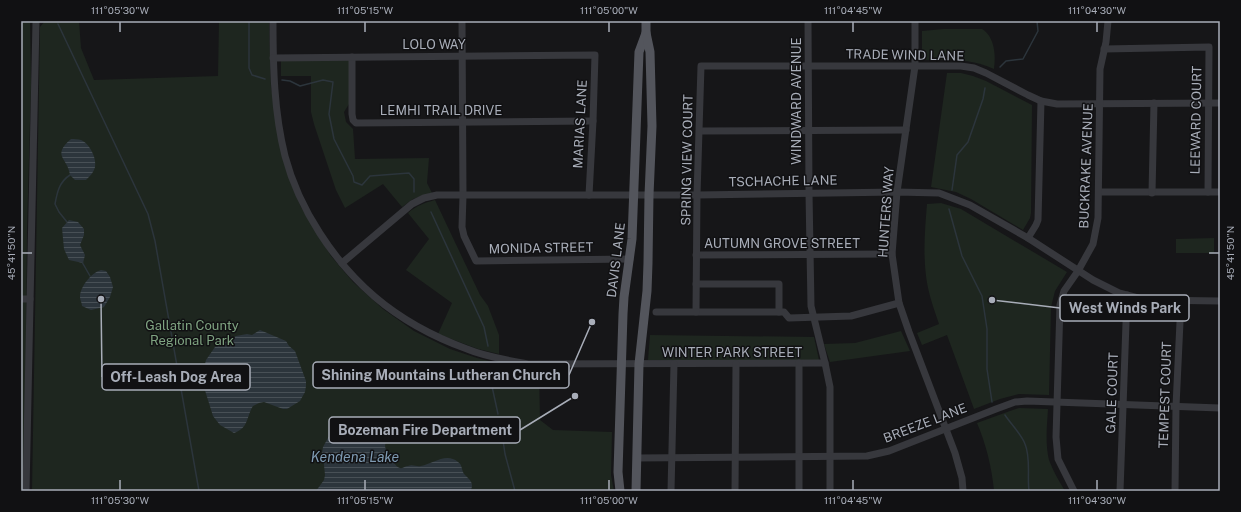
<svg xmlns="http://www.w3.org/2000/svg" width="1241" height="512" font-family="'Public Sans',sans-serif">
  <style>
    .green { fill: #1e261f }
    .water { fill: url(#water-rules) }
    .lines { fill: none; stroke-linecap: round; stroke-linejoin: round }
    .stream { stroke: #2c353c; stroke-width: 1.5 }
    .minor { stroke: #37383d; stroke-width: 7 }
    .major { stroke: #53555c; stroke-width: 9 }
    .ticks { fill: none; stroke: #a8adb8; stroke-width: 1.5 }
    .labels { text-anchor: middle; dominant-baseline: central; stroke-width: 3; stroke-linejoin: round; paint-order: stroke }
    .street-label { font-size: 13px; fill: #a8adb8; stroke: #111113 }
    .park-label { font-size: 13px; fill: #7fa381; stroke: #111113 }
    .water-label { font-size: 14px; font-style: italic; fill: #7f9bb3; stroke: #111113 }
    .leader { fill: none; stroke: #a8adb8; stroke-width: 1.5 }
    .callout-dot { fill: #a8adb8; stroke: #111113; stroke-width: 1.5 }
    .callout { fill: #111113; stroke: #a8adb8; stroke-width: 1.5 }
    .callout-label { font-size: 14px; text-anchor: middle; font-weight: bold; fill: #a8adb8 }
    .neatline { fill: none; stroke: #a8adb8; stroke-width: 1.5 }
    .ticks-label { font-size: 10px; text-anchor: middle; fill: #a8adb8 }
  </style>
  <defs>
    <pattern id="water-rules" width="6" height="5" patternUnits="userSpaceOnUse"><rect width="6" height="5" fill="#2c353c"/><path d="M0 2.5h6" fill="none" stroke="#485056"/></pattern>
  </defs>
  <rect width="100%" height="100%" fill="#161618"/>
  <g class="green">
    <path d="M21 21H30L31 85 27 231 25 491H21Z"/>
    <path d="M45 21H79L81 48 94 80 218 76 219 21H269L271 88 291 183 301 207 331 256 353 282 383 309 414 331 450 349 477 358 501 364 539 370 540 420 553 430 612 432 611 475 614 491H32L40 27Z"/>
    <path d="M944 29H982C995 37 996 56 994 69 969 58 948 60 922 60V31Z"/>
    <path d="M350 59 349 104 344 112 346 122 353 129 355 159 429 158 427 183 432 193 413 199 402 207 383 184 345 208 336 190 314 124 311 112V76H281V60Z"/>
    <path d="M947 73H961L973 76 986 81 1032 105 1031 213 1030 218 1023 230 971 199 956 192 931 187Z"/>
    <path d="M435 200 480 295 488 306 499 335V354L478 349 438 334 452 303 406 270 429 239 408 213C416 206 424 203 435 200Z"/>
    <path d="M941 203 961 209 1067 272 1055 291 1051 307 1049 395 1019 394 1000 399 974 409 947 335 922 345 917 333 939 324C934 309 928 293 926 276 923 252 925 228 927 204Z"/>
    <path d="M1214 238V253H1176V239Z"/>
    <path d="M901 331 910 351 830 362 824 344 855 343Z"/>
    <path d="M650 335 814 337 819 360H648Z"/>
    <path d="M1019 408 1048 409C1047 425 1045 444 1049 460 1053 471 1059 481 1065 491H994C992 468 986 444 977 423L1010 411Z"/>
  </g>
  <g class="water">
    <path d="M71 139C74 139 78 139 81 140 89 143 97 158 95 167 94 172 90 176 86 180H75L70 175C68 158 51 156 71 139Z"/>
    <path d="M69 220 78 222 84 229V235L80 245 85 255 83 263 69 260 64 249 62 228Z"/>
    <path d="M101 270 106 271 110 277 113 287 110 297 104 307 91 310 82 306C82 303 80 300 80 297 80 287 91 273 101 270Z"/>
    <path d="M260 330 286 341 289 346 295 351 306 381V386L305 392 300 401 287 409H283L264 402 259 403 253 406C246 417 249 428 234 433L220 425 213 416 203 384 204 368 206 360 215 347 236 336 247 334 252 335Z"/>
    <path d="M344 421C358 421 383 422 386 440 386 443 384 446 386 449 387 452 390 454 391 456 393 460 395 467 400 468 403 469 405 466 408 466 413 464 416 467 421 466 433 464 446 452 458 462 463 465 461 471 465 475 470 480 474 483 471 490L316 491 324 480 325 475 324 465 322 453 323 447 334 427Z"/>
  </g>
  <g class="lines">
    <g class="stream">
      <path d="M249 21V68L252 75 265 79"/>
      <path d="M58 24 148 214 155 241 199 491"/>
      <path d="M1000 67 1006 61 1023 59 1038 31 1037 21"/>
      <path d="M282 80 290 81 300 86 323 80 333 82 329 114 334 139 353 176 354 182 362 185 370 176 409 173 414 179V192"/>
      <path d="M952 190 957 155 968 142 983 99 985 88"/>
      <path d="M949 209 962 256 982 296 987 329V369L992 402"/>
      <path d="M431 212 484 327 488 346"/>
      <path d="M67 222 59 212 55 204C57 193 59 182 70 175"/>
      <path d="M82 262 90 276"/>
      <path d="M488 368 498 414"/>
      <path d="M1005 415C1010 423 1022 435 1025 444 1031 458 1027 476 1029 491"/>
      <path d="M500 420 505 454 515 491"/>
    </g>
    <g class="minor">
      <path d="M273 21C273 67 274 112 285 156 299 209 334 262 375 297 402 320 434 337 467 349 486 357 507 360 528 364L825 363"/>
      <path d="M462 21 463 196 462 227 464 236 476 261 630 259"/>
      <path d="M808 21 809 193 811 306 825 363 830 387V491"/>
      <path d="M915 21V66L897 192 892 254 899 303 909 332 955 453 962 478 963 491"/>
      <path d="M1104 49 1209 47 1208 192"/>
      <path d="M352 57V114L353 120 356 123 593 121"/>
      <path d="M273 58 595 55 593 121 589 195"/>
      <path d="M700 131 906 130"/>
      <path d="M1099 192H1220"/>
      <path d="M1152 193 1154 103"/>
      <path d="M1028 238 1036 225 1038 220 1041 101"/>
      <path d="M696 255 892 254"/>
      <path d="M342 263 412 204 424 198 437 195H697L897 192 939 193 970 205 1028 238 1093 280 1119 293 1138 298 1150 300 1220 301"/>
      <path d="M696 284H779V312"/>
      <path d="M21 299H30"/>
      <path d="M899 303 851 316 789 318 784 312H696L697 195 701 66H961L974 68 986 73 1028 95 1041 101 1057 104 1220 103"/>
      <path d="M656 312H696"/>
      <path d="M799 363V491"/>
      <path d="M637 458 867 456 889 451 996 409 1015 402 1027 401 1220 408"/>
      <path d="M26 491 36 21"/>
      <path d="M671 491 674 364"/>
      <path d="M735 491 736 364"/>
      <path d="M1074 491 1058 459 1056 437 1060 305 1064 291 1078 271 1093 244 1098 218 1100 69 1106 42 1108 21"/>
      <path d="M1120 491 1127 295"/>
      <path d="M1175 491 1176 406 1181 301"/>
    </g>
    <g class="major">
      <path d="M620 491 618 472 623 314 624 297 632 239 639 52 646 33"/>
      <path d="M636 491 639 364 647 291 648 263 649 195 652 126 650 52 646 33V21"/>
    </g>
  </g>
  <path class="ticks" d="M120 22V32M365 22V32M609 22V32M853 22V32M1097 22V32M22 253H32M1209 253H1219M120 480V490M365 480V490M609 480V490M853 480V490M1097 480V490"/>
  <g class="labels">
    <g class="street-label">
      <text x="434" y="44">LOLO WAY</text>
      <text transform="translate(905 55) rotate(1)">TRADE WIND LANE</text>
      <text transform="translate(796 101) rotate(-90)">WINDWARD AVENUE</text>
      <text x="441" y="110">LEMHI TRAIL DRIVE</text>
      <text transform="translate(1196 120) rotate(-89)">LEEWARD COURT</text>
      <text transform="translate(580 124) rotate(-87)">MARIAS LANE</text>
      <text transform="translate(687 160) rotate(-89)">SPRING VIEW COURT</text>
      <text transform="translate(1086 166) rotate(-88)">BUCKRAKE AVENUE</text>
      <text transform="translate(783 181) rotate(-1)">TSCHACHE LANE</text>
      <text transform="translate(886 212) rotate(-86)">HUNTERS WAY</text>
      <text x="782" y="243">AUTUMN GROVE STREET</text>
      <text transform="translate(541 248) rotate(-1)">MONIDA STREET</text>
      <text transform="translate(616 260) rotate(-83)">DAVIS LANE</text>
      <text x="732" y="352">WINTER PARK STREET</text>
      <text transform="translate(1112 393) rotate(-88)">GALE COURT</text>
      <text transform="translate(1165 395) rotate(-88)">TEMPEST COURT</text>
      <text transform="translate(925 423) rotate(-21)">BREEZE LANE</text>
    </g>
    <g class="park-label">
      <text x="192" y="325">Gallatin County<tspan x="192" dy="15">Regional Park</tspan></text>
    </g>
    <g class="water-label">
      <text x="355" y="457">Kendena Lake</text>
    </g>
  </g>
  <path class="leader" d="M992 300L1060 308M592 322L569 375M101 299L102 377M575 396L520 430"/>
  <g class="callout-dot">
    <circle cx="992" cy="300" r="4"/>
    <circle cx="592" cy="322" r="4"/>
    <circle cx="101" cy="299" r="4"/>
    <circle cx="575" cy="396" r="4"/>
  </g>
  <g class="callout">
    <rect x="1060" y="295" width="129" height="26" rx="4"/>
    <rect x="313" y="362" width="256" height="26" rx="4"/>
    <rect x="102" y="364" width="148" height="26" rx="4"/>
    <rect x="329" y="417" width="191" height="26" rx="4"/>
  </g>
  <g class="callout-label">
    <text x="1125" y="313">West Winds Park</text>
    <text x="441" y="380">Shining Mountains Lutheran Church</text>
    <text x="176" y="382">Off-Leash Dog Area</text>
    <text x="425" y="435">Bozeman Fire Department</text>
  </g>
  <rect width="1241" height="512" fill="none" stroke="#111113" stroke-width="44"/>
  <rect x="22" y="22" width="1197" height="468" class="neatline"/>
  <g class="ticks-label">
    <text x="120" y="14">111°05'30"W</text>
    <text x="365" y="14">111°05'15"W</text>
    <text x="609" y="14">111°05'00"W</text>
    <text x="853" y="14">111°04'45"W</text>
    <text x="1097" y="14">111°04'30"W</text>
    <text transform="translate(11 253) rotate(-90)" y="4">45°41'50"N</text>
    <text transform="translate(1230 253) rotate(-90)" y="4">45°41'50"N</text>
    <text x="120" y="504">111°05'30"W</text>
    <text x="365" y="504">111°05'15"W</text>
    <text x="609" y="504">111°05'00"W</text>
    <text x="853" y="504">111°04'45"W</text>
    <text x="1097" y="504">111°04'30"W</text>
  </g>
</svg>
